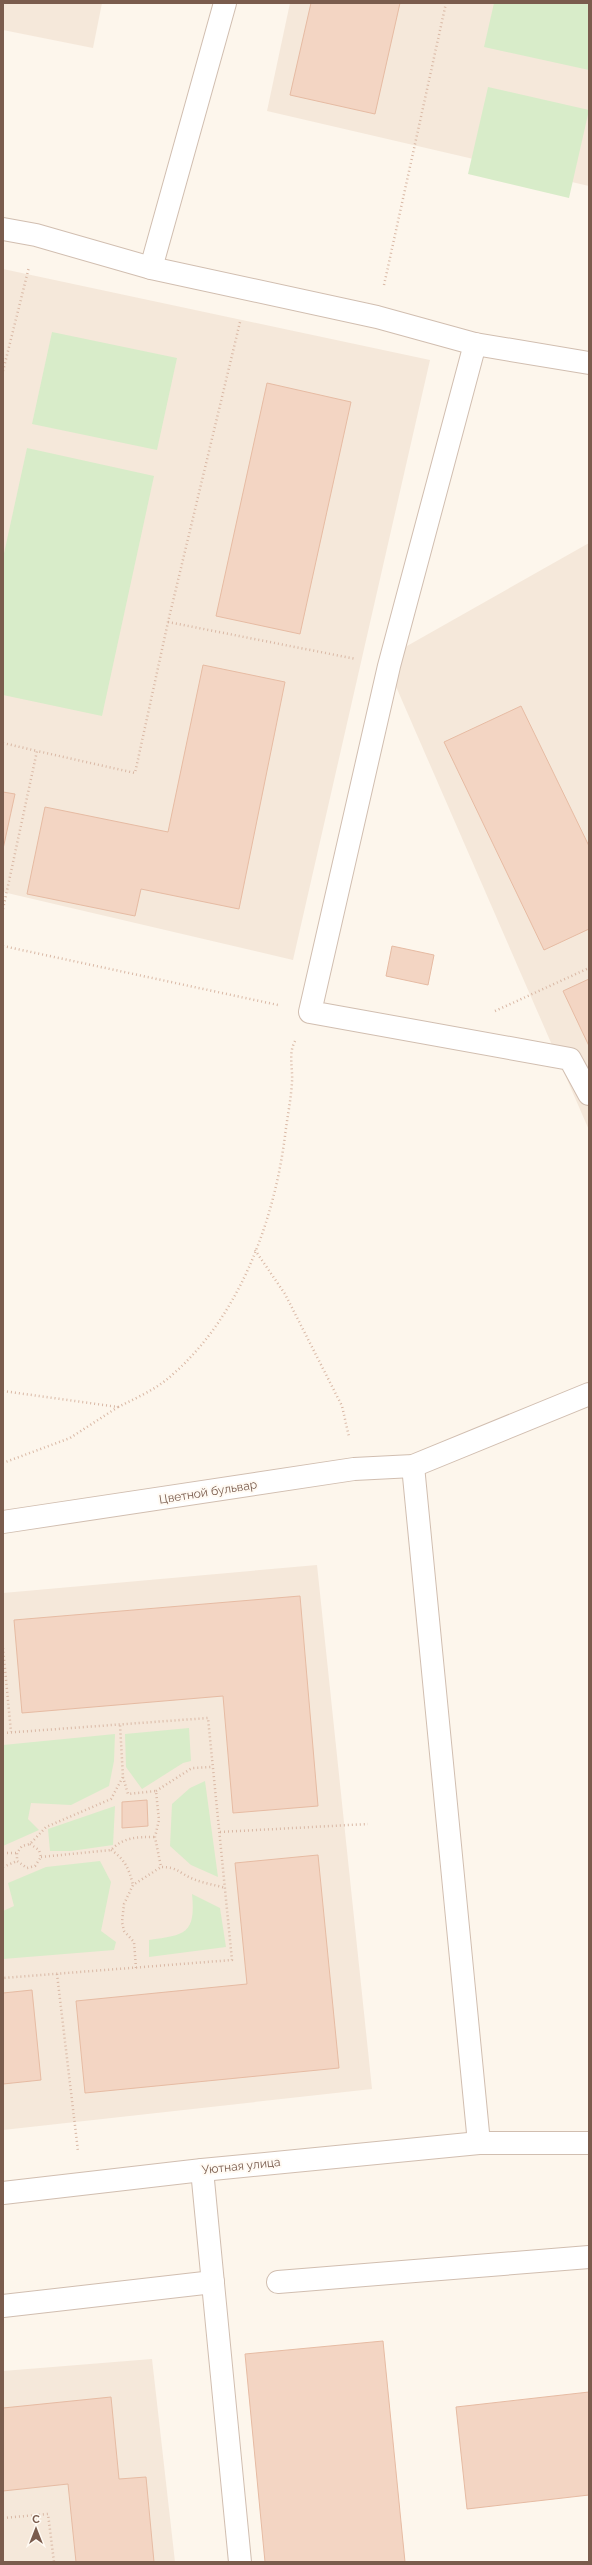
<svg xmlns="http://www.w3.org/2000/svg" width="592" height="2565" font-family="Raleway,sans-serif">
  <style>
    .residential { fill: #f5e8da }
    .green { fill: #d8ecc9 }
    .building { fill: #f3d5c3; stroke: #e6bba3 }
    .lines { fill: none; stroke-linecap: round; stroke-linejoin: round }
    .minor-casing { stroke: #d1beb0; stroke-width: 24 }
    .path { stroke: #d9b8a5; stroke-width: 2.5; stroke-dasharray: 1 3; stroke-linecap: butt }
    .minor { stroke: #fff; stroke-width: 22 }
    .labels { text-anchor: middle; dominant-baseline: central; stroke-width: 4; stroke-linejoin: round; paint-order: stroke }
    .street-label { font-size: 12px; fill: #7a5c4d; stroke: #fffaf3 }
  </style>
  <rect width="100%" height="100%" fill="#fdf6ec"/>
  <g class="residential">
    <path d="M3 3H102L93 48 3 30Z"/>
    <path d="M290 3H589V186L267 111Z"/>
    <path d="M3 269 430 360 293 960 3 892Z"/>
    <path d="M589 543V1130L384 659Z"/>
    <path d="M317 1565 372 2089 3 2130V1593Z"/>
    <path d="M152 2359 175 2562H3V2371Z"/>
  </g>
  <g class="green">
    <path d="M494 3H589V70L484 47Z"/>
    <path d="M488 87 589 110 569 198 468 174Z"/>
    <path d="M52 332 177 358 157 450 32 424Z"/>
    <path d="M27 448 154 476 102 716 3 695V558Z"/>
    <path d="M189 1728 191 1761 183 1763 142 1789 126 1767 125 1734Z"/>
    <path d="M115 1734 114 1761 109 1786 71 1805 31 1803 28 1819 39 1830 3 1846V1745Z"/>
    <path d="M205 1781 218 1877 191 1865 170 1846 172 1804 190 1788Z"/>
    <path d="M115 1806 113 1845 71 1851H50L48 1829Z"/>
    <path d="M100 1861 111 1882 101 1931 116 1942 114 1950 3 1959V1911L14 1906 8 1883 46 1867Z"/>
    <path d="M192 1894 220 1908 226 1947 149 1957V1940C185 1935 196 1934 192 1894Z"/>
  </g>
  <g class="building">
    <path d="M311 3H400L375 114 290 95Z"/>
    <path d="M267 383 351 402 300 634 216 616Z"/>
    <path d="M203 665 285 682 239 909 141 889 135 916 27 894 45 807 168 832Z"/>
    <path d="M521 706 589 846V929L544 950 444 742Z"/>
    <path d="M3 792 15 794 3 849Z"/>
    <path d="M392 946 434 955 428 985 386 976Z"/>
    <path d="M589 979V1046L563 991Z"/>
    <path d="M300 1596 318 1806 233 1813 223 1696 22 1713 14 1620Z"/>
    <path d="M147 1800 148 1826 122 1828V1802Z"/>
    <path d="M318 1855 339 2068 85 2093 76 2001 247 1984 235 1863Z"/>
    <path d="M32 1990 41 2080 3 2084V1993Z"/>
    <path d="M383 2341 405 2562H265L245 2354Z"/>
    <path d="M589 2392V2495L467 2509 456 2407Z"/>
    <path d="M111 2397 119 2479 146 2477 154 2562H76L68 2484 3 2491V2408Z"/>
  </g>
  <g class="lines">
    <g class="minor-casing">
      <g id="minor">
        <path d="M3 229 36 235 151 268 377 317 475 344 589 363"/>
        <path d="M151 268 225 3"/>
        <path d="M475 344 389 666 310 1012 570 1059 589 1094"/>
        <path d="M413 1466 479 2143"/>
        <path d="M3 1522 354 1469 413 1466 589 1394"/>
        <path d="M202 2170 240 2562"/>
        <path d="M3 2193 202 2170 479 2143H589"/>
        <path d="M278 2282 589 2257"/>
        <path d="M3 2306 213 2282"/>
      </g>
    </g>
    <g class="path">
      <path d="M384 285 446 3"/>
      <path d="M3 371 29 267"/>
      <path d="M168 622 356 659"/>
      <path d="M3 743 37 751"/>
      <path d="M3 909 37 751 135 773 168 622 240 322"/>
      <path d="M3 946 278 1005"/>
      <path d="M495 1011 589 968"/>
      <path d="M255 1250 285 1294 342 1406 349 1437"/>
      <path d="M3 1391 118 1407 70 1438 3 1463"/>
      <path d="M118 1407C136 1398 157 1389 172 1375 239 1317 274 1222 285 1136 287 1118 291 1100 292 1082 293 1068 288 1054 295 1041"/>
      <path d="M3 1648 11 1732"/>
      <path d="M3 1733 208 1718 232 1960 3 1978"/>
      <path d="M123 1777 128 1794 156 1791 159 1820 155 1837 161 1867C178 1867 179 1873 193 1879 203 1883 215 1885 226 1888"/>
      <path d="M156 1791 192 1768 211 1767"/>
      <path d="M220 1832 368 1824"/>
      <path d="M30 1844 39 1850 41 1857 35 1866 27 1868 17 1861V1853L22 1846 30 1844 46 1827 111 1799 123 1777 120 1725"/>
      <path d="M111 1850C125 1859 129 1869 133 1885"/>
      <path d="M3 1853H17"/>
      <path d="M41 1857 111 1850C124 1837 136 1837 155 1837"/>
      <path d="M3 1867 17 1861"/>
      <path d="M136 1968 134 1942 124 1931 122 1922 124 1904 133 1885 161 1867"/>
      <path d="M57 1974 78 2151"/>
      <path d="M3 2518 48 2514 54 2562"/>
    </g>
    <use href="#minor" class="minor"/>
  </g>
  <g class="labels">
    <g class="street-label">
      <text transform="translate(208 1492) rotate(-9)">Цветной бульвар</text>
      <text transform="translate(241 2166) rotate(-6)">Уютная улица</text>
    </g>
  </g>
  <rect width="592" height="2565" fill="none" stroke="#7a5c4d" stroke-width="8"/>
  <g transform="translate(36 2529)" stroke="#fffaf3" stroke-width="3" paint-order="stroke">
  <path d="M0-3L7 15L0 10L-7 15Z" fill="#7a5c4d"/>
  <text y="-6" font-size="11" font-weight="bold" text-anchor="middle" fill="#7a5c4d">С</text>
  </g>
</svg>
